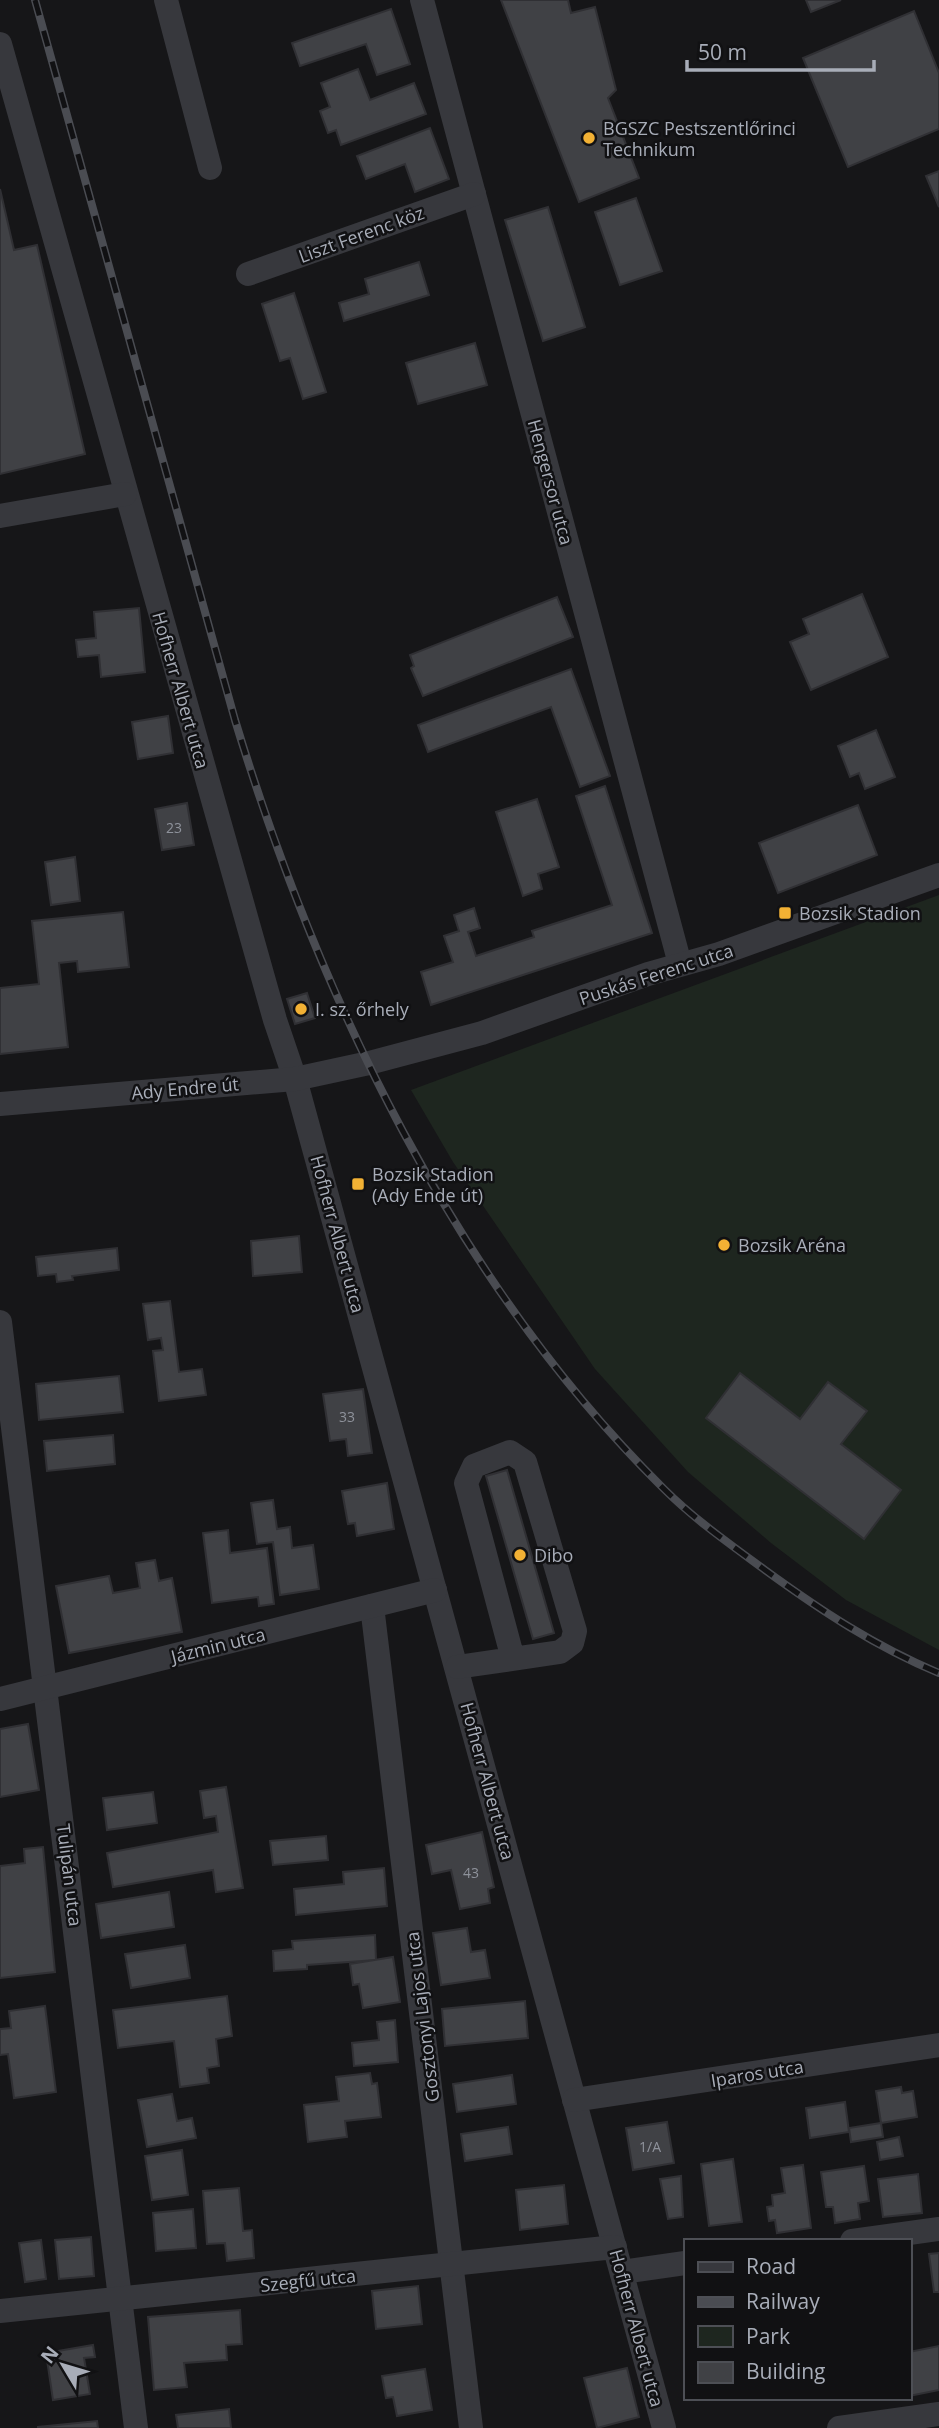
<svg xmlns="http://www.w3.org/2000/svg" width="939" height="2428" font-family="'Open Sans',sans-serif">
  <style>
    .green { fill: #1e261f }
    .building { fill: #404145; stroke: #303034; stroke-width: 2 }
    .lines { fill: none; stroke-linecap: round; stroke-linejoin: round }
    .minor { stroke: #37383d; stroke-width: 24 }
    .rail-casing { stroke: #4a4c52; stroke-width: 8 }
    .rail { stroke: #111113; stroke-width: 5; stroke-dasharray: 16; stroke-linecap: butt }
    .poi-dot { fill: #f2b134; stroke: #111113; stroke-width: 2.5 }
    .labels { text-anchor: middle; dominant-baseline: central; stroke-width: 5; stroke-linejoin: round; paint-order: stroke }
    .number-label { font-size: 14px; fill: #8e929b }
    .poi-label { font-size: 18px; fill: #a8adb8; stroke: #111113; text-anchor: start }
    .street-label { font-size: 18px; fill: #a8adb8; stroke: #111113 }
  </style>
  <rect width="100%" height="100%" fill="#161618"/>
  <path class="green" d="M939 895V1650L846 1600 771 1543 688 1472 595 1369 453 1162 411 1090Z"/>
  <g class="building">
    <path d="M501 0H568L571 13 595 7 616 90 608 98 639 178 579 202Z"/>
    <path d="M806 0H841L811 12Z"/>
    <path d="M391 9 410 64 377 75 366 44 300 66 292 43Z"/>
    <path d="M914 11 939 73V129L848 167 803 58Z"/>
    <path d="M358 69 370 100 414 83 426 114 341 145 336 130 328 133 320 111 330 107 321 83Z"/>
    <path d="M430 128 449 179 415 192 405 164 366 179 357 156Z"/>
    <path d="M939 171V207L926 176Z"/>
    <path d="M0 189 14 250 37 245 85 454 0 474Z"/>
    <path d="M636 198 662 271 620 285 595 212Z"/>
    <path d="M548 207 585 327 543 341 505 220Z"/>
    <path d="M419 262 429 295 344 321 339 303 369 294 365 279Z"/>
    <path d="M294 293 326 392 303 399 290 358 280 361 262 304Z"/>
    <path d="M475 343 487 385 418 404 406 363Z"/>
    <path d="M862 594 888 657 811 690 790 642 809 634 803 619Z"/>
    <path d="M557 597 573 637 423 696 411 668 414 666 410 655Z"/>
    <path d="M139 608 145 672 101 677 99 655 78 657 76 640 96 638 94 612Z"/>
    <path d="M571 669 610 776 580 787 551 707 428 752 418 725Z"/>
    <path d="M168 716 173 753 138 759 132 722Z"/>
    <path d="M876 730 895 777 865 789 859 773 850 777 838 746Z"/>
    <path d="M605 786 652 933 431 1005 421 972 453 962 444 936 459 931 454 915 474 908 480 928 468 932 476 956 534 937 532 931 612 905 576 796Z"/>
    <path d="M537 799 559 867 538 874 542 889 523 896 496 812Z"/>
    <path d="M187 803 194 845 162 850 155 809Z"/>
    <path d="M858 805 877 855 778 893 759 843Z"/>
    <path d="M75 857 80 901 51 905 45 862Z"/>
    <path d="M123 912 129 967 78 972 77 961 59 963 68 1047 0 1054V988L39 984 32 921Z"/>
    <path d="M307 993 315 1018 295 1024 287 999Z"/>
    <path d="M299 1236 302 1272 253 1276 251 1241Z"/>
    <path d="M117 1248 119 1270 72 1276 73 1280 57 1282 56 1274 38 1276 36 1257Z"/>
    <path d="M170 1301 179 1372 202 1369 206 1395 159 1401 153 1351 163 1350 161 1338 148 1340 143 1304Z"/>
    <path d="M740 1373 800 1419 828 1382 867 1411 841 1444 901 1490 864 1539 706 1418Z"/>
    <path d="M119 1376 123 1412 39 1420 36 1384Z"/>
    <path d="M363 1389 372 1453 348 1456 346 1439 330 1441 323 1394Z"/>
    <path d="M113 1435 115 1464 47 1471 44 1441Z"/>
    <path d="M507 1470 554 1633 533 1639 486 1476Z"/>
    <path d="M387 1483 394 1529 357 1536 355 1523 348 1524 342 1491Z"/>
    <path d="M273 1500 277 1529 290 1527 292 1548 313 1545 319 1589 280 1595 273 1542 257 1544 251 1503Z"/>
    <path d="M228 1530 230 1553 267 1548 274 1604 259 1606 258 1597 212 1603 203 1533Z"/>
    <path d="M155 1560 159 1581 172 1578 182 1632 69 1653 56 1586 109 1576 113 1593 140 1588 136 1563Z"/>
    <path d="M28 1724 39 1790 0 1797V1729Z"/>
    <path d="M226 1787 243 1888 216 1892 213 1870 113 1887 107 1853 218 1832 216 1816 204 1818 200 1791Z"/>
    <path d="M153 1792 157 1823 107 1830 103 1798Z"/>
    <path d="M482 1832 494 1887 488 1889 490 1903 460 1909 451 1870 432 1874 426 1845Z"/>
    <path d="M326 1836 328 1860 273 1865 270 1841Z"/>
    <path d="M43 1847 55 1972 0 1978V1866L25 1863 24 1849Z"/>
    <path d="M384 1868 387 1906 296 1915 294 1889 344 1884 343 1872Z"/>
    <path d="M169 1892 174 1927 101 1938 96 1904Z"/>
    <path d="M467 1928 471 1952 485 1950 490 1978 441 1985 433 1933Z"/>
    <path d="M375 1935 376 1960 307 1965V1969L274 1971 273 1951 293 1949 292 1941Z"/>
    <path d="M185 1945 190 1978 131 1988 125 1954Z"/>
    <path d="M393 1957 400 2002 363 2008 359 1984 353 1985 350 1964Z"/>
    <path d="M227 1996 232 2036 216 2039 219 2066 207 2068 209 2083 180 2087 174 2041 118 2048 113 2010Z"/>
    <path d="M525 2001 528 2038 445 2046 442 2009Z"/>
    <path d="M45 2006 56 2092 14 2098 8 2054 0 2055V2029L11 2028 9 2011Z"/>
    <path d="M395 2020 398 2062 354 2066 352 2043 379 2040 377 2022Z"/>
    <path d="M370 2073 372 2084 377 2083 381 2117 345 2121 347 2137 308 2142 304 2105 339 2101 336 2077Z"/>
    <path d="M512 2075 516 2104 457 2112 453 2084Z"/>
    <path d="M901 2087 902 2093 913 2091 917 2117 881 2123 876 2091Z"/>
    <path d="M172 2094 177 2121 192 2118 196 2138 147 2147 138 2100Z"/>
    <path d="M845 2102 849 2132 810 2138 806 2108Z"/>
    <path d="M667 2122 674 2163 633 2170 626 2128Z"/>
    <path d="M881 2123 883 2137 851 2142 849 2128Z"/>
    <path d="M508 2127 512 2154 465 2161 461 2134Z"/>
    <path d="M899 2137 903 2156 880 2160 877 2142Z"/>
    <path d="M182 2150 188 2195 152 2200 145 2156Z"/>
    <path d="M733 2159 742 2222 709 2226 701 2164Z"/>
    <path d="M803 2165 811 2228 777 2233 775 2220 769 2221 767 2207 773 2206 772 2195 785 2193 781 2168Z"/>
    <path d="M864 2166 869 2201 858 2203 860 2219 835 2223 833 2207H826L821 2172Z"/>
    <path d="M918 2174 922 2213 883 2217 878 2179Z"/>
    <path d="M681 2176 683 2217 668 2219 660 2179Z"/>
    <path d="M564 2185 568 2224 520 2230 516 2190Z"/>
    <path d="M239 2188 243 2231 252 2230 254 2258 227 2261 225 2243 207 2244 203 2191Z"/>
    <path d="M193 2209 196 2248 156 2251 153 2213Z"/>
    <path d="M91 2237 94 2276 59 2279 55 2240Z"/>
    <path d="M41 2240 46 2279 25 2282 19 2243Z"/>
    <path d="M939 2253V2292H934L929 2254Z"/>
    <path d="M418 2286 422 2324 376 2329 372 2291Z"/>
    <path d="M240 2310 242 2344 226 2345 227 2360 184 2363 187 2387 154 2390 148 2317Z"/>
    <path d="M93 2345 95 2357 84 2358 90 2394 53 2400 46 2353Z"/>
    <path d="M939 2346V2390L909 2396V2352Z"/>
    <path d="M627 2368 639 2417 597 2428 584 2378Z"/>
    <path d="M425 2369 432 2410 397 2416 393 2397 386 2398 382 2376Z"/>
    <path d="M229 2409 231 2428H178L176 2415Z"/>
    <path d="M97 2421 98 2428H38V2427Z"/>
  </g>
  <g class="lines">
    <g class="minor">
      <path d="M166 0 210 168"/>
      <path d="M422 0 680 964"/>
      <path d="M0 44 275 1020 295 1079 664 2428"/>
      <path d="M248 274 474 194"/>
      <path d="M0 516 125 494"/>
      <path d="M0 1104 295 1079 369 1063 482 1033 648 974 719 954 939 875"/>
      <path d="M0 1322 136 2428"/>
      <path d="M372 1606 471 2428"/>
      <path d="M457 1667 560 1652 572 1643 575 1631 525 1462 510 1452 474 1466 466 1483 513 1659"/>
      <path d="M0 1699 435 1590"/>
      <path d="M574 2100 939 2045"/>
      <path d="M852 2241 939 2229"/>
      <path d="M622 2272 685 2263"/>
      <path d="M0 2311 615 2247"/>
      <path d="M839 2428 939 2414"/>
    </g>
    <g class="rail-casing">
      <path id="rail" d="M35 0 235 720C319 997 456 1284 664 1489 694 1519 731 1545 765 1570 820 1610 876 1647 939 1673"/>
    </g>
    <use href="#rail" class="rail"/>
  </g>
  <g class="poi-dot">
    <circle cx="589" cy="138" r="7"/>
    <rect x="778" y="906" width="14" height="14" rx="3.5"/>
    <circle cx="301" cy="1009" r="7"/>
    <rect x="351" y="1177" width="14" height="14" rx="3.5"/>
    <circle cx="724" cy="1245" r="7"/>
    <circle cx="520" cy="1555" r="7"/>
  </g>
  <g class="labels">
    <g class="number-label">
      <text x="174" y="827">23</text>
      <text x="347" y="1416">33</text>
      <text x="471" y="1872">43</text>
      <text x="650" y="2146">1/A</text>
    </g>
    <g class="poi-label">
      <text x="603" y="128">BGSZC Pestszentlőrinci<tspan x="603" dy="21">Technikum</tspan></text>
      <text x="799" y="913">Bozsik Stadion</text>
      <text x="315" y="1009">I. sz. őrhely</text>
      <text x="372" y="1174">Bozsik Stadion<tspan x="372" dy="21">(Ady Ende út)</tspan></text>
      <text x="738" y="1245">Bozsik Aréna</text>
      <text x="534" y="1555">Dibo</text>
    </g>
    <g class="street-label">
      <text transform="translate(361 234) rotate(-20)">Liszt Ferenc köz</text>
      <text transform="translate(551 482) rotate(75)">Hengersor utca</text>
      <text transform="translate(181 690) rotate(74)">Hofherr Albert utca</text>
      <text transform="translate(656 974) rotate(-18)">Puskás Ferenc utca</text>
      <text transform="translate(185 1088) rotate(-5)">Ady Endre út</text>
      <text transform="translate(338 1234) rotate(75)">Hofherr Albert utca</text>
      <text transform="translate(218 1645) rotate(-14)">Jázmin utca</text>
      <text transform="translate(488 1781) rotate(75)">Hofherr Albert utca</text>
      <text transform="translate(70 1875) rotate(83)">Tulipán utca</text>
      <text transform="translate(422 2017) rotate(-97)">Gosztonyi Lajos utca</text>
      <text transform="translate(757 2073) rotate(-9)">Iparos utca</text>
      <text transform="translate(308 2280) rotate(-6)">Szegfű utca</text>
      <text transform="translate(637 2328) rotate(75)">Hofherr Albert utca</text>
    </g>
  </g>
  <rect x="684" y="2239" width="228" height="161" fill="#111113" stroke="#4d4f55" stroke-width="2"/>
  <rect x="698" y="2262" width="35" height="10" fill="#37383d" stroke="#4d4f55" stroke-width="2"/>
  <text x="746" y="2274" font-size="21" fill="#a8adb8">Road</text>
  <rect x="698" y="2297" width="35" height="10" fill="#4a4c52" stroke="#4d4f55" stroke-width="2"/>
  <text x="746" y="2309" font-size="21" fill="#a8adb8">Railway</text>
  <rect x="698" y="2326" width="35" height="21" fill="#1e261f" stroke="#4d4f55" stroke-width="2"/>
  <text x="746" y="2344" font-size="21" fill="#a8adb8">Park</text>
  <rect x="698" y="2362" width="35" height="21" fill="#404145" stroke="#4d4f55" stroke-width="2"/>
  <text x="746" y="2379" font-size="21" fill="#a8adb8">Building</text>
  <g transform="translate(63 2365) rotate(308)" stroke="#111113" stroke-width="5" paint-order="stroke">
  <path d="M0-5L12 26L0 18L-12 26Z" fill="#a8adb8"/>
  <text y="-10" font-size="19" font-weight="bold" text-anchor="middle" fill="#a8adb8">N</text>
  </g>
  <path d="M687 60v10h187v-10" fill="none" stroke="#a8adb8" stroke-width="3.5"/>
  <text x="698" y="60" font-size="21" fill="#a8adb8" stroke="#111113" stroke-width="5" paint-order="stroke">50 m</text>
</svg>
